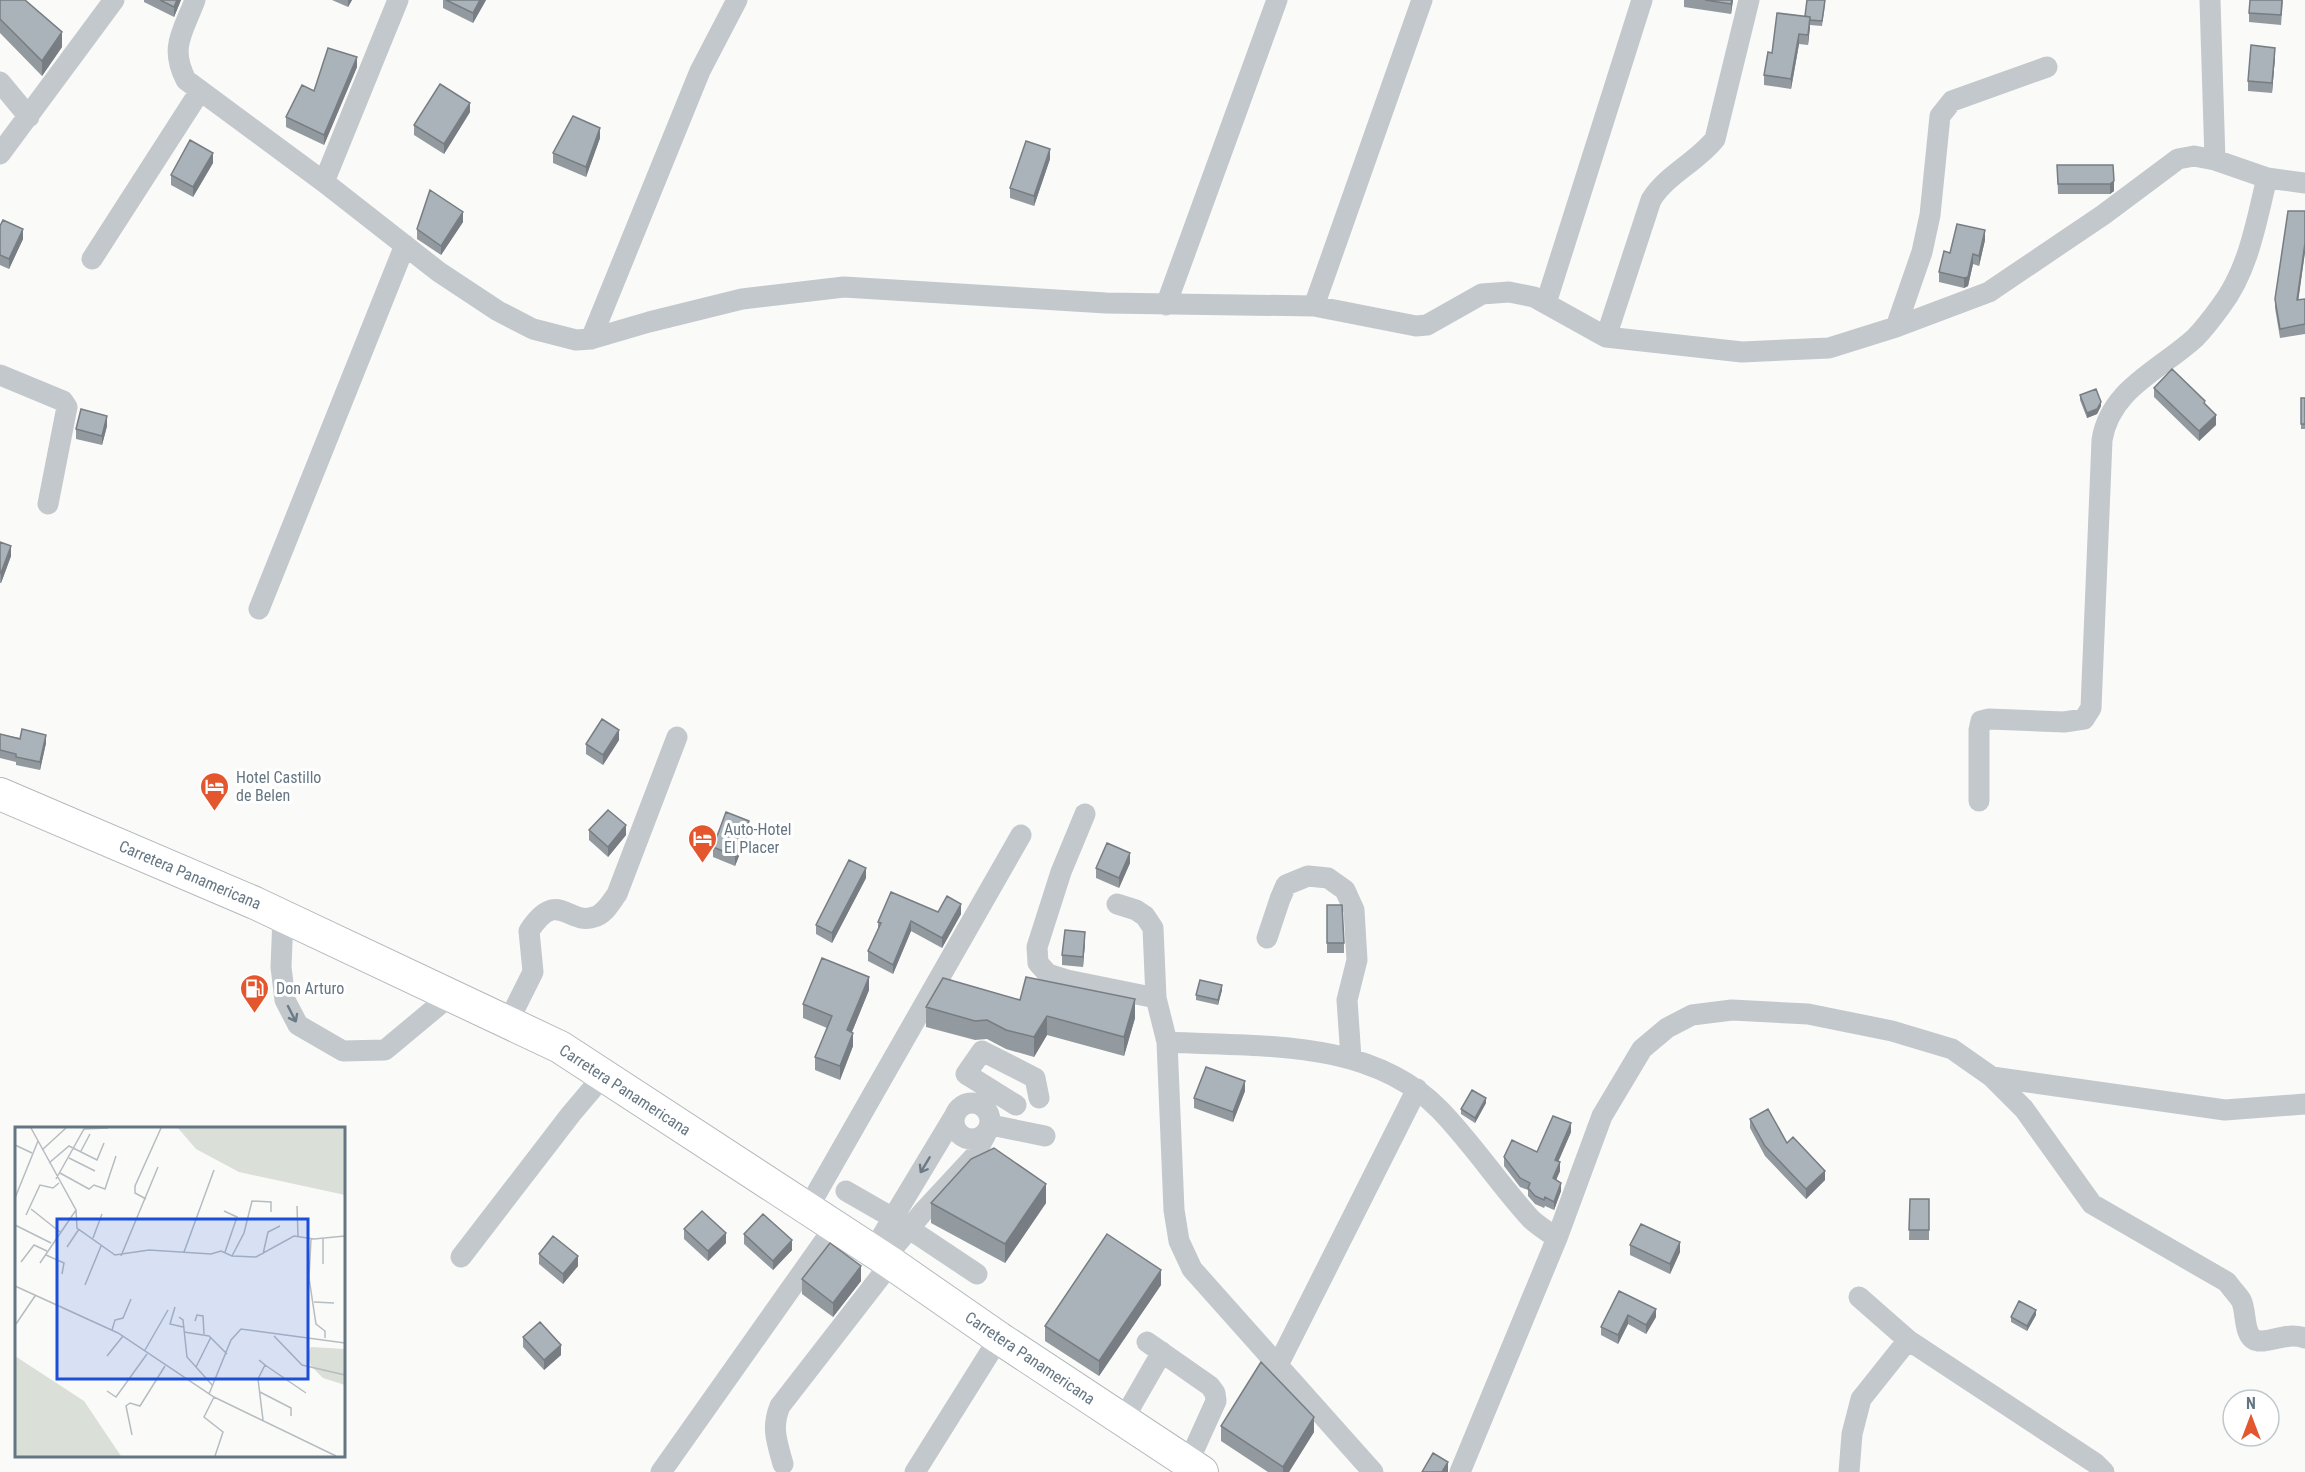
<svg xmlns="http://www.w3.org/2000/svg" width="2305" height="1472" font-family="'Roboto Condensed',sans-serif">
  <style>
    .lines { fill: none; stroke-linecap: round; stroke-linejoin: round }
    .highway-casing { stroke: #b4b9bd; stroke-width: 34 }
    .minor { stroke: #c3c8cc; stroke-width: 21 }
    .highway { stroke: #fff; stroke-width: 32 }
    .wall { fill: #929a9f }
    .shaded-wall { fill: #777d82 }
    .building { fill: #aab3b9; stroke: #777d82; stroke-width: 1.5 }
    .oneway { stroke: #6a7a87 }
    .labels { text-anchor: middle; dominant-baseline: central; stroke-width: 6; stroke-linejoin: round; paint-order: stroke }
    .poi-label { font-size: 16px; fill: #657683; stroke: #fff; text-anchor: start }
    .street-label { font-size: 16px; fill: #657683; stroke: #fff }
    .inset-road { fill: none; stroke: #b5bdc2; stroke-width: 1.5 }
    .view { fill: #1d4ed8; fill-opacity: 0.15; stroke: #1d4ed8; stroke-width: 3 }
    .inset-edge { fill: none; stroke: #657683; stroke-width: 3 }
  </style>
  <rect width="100%" height="100%" fill="#fafaf8"/>
  <g class="lines">
    <defs>
      <path id="highway" d="M0,794l255,109 305,144 331,216 108,75 203,134"/>
    </defs>
    <use href="#highway" class="highway-casing"/>
    <path class="minor" d="M195,0c-12,32 -26,47 -9,80l138,102 115,90 59,39 35,18 43,11 15,-1 58,-17 93,-23 102,-12 262,16 208,3 102,20 11,-1 55,-31 27,-2 25,5 72,40 136,15 87,-4 67,-21 93,-35 114,-77 75,-56 16,-3 21,4 52,18 38,5
      M2210,0l5,160
      M0,82l29,35
      M0,154l114,-154
      M324,182l74,-182
      M92,259l108,-168
      M1546,303l96,-303
      M1166,305l111,-305
      M1314,306l108,-306
      M1896,327l26,-75 8,-37 10,-99 12,-15 95,-34
      M1606,337l45,-137c15,-25 46,-38 64,-61l34,-139
      M591,339l109,-268 37,-71
      M0,375l63,26 4,6 -19,97
      M259,609l146,-364
      M1979,801v-71l2,-9 8,-2 75,3 20,-3 7,-11 11,-268c8,-51 58,-70 93,-102 9,-9 18,-21 26,-32 28,-37 35,-84 46,-128
      M1085,814l-24,58 -24,75 1,16 10,11 19,6 89,18
      M1117,904l19,6 9,6 8,12 3,70 11,44 7,168 5,31 13,28 181,203
      M283,916l-2,51 4,33 13,25 45,26 42,-1 66,-55
      M1267,938l13,-39 6,-14 22,-9 20,2 17,12 9,20 3,50 -10,40 4,58
      M508,1022l25,-50 -4,-41c29,-44 39,-5 65,-14 11,-3 17,-15 23,-23l60,-157
      M1167,1042c92,5 203,-4 273,68 33,34 59,74 91,109 7,7 17,13 26,19
      M1992,1077l32,32 68,95 135,78c4,6 10,12 14,18 7,13 0,43 22,41 15,-2 27,-8 42,-3
      M954 1121a18 18 0 1 1 36 0a18 18 0 1 1-36 0Z
      M1016,1105l-50,-31 16,-23 53,27 4,20
      M991,1125l54,11
      M846,1191l47,27 84,56
      M808,1208l213,-373
      M873,1251l82,-136
      M461,1257l110,-143 33,-39
      M884,1259l39,-47 51,-55 14,-27
      M1908,1340l187,123 9,9
      M1147,1342l63,44 5,7 1,8 -28,62
      M1278,1365l139,-276
      M1123,1420l39,-68
      M783,1464c-6,-22 -12,-36 -3,-58l111,-143
      M661,1472l174,-246
      M915,1472l84,-134
      M1460,1472l97,-234 45,-122 40,-67 25,-21 25,-13 40,-5 76,4 84,17 60,18 40,28 233,33 80,-6
      M1849,1472l3,-38 9,-35 47,-59 -49,-43"/>
    <use href="#highway" class="highway"/>
  </g>
  <path class="wall" d="M0,0l62,47 -20,29 -42,-43z
    M144,0h37l-7,17 -30,-15z
    M332,0h20l-4,7z
    M443,0h43l-13,23 -30,-15z
    M1684,0h49l-2,14 -47,-7z
    M2283,0l-2,25 -32,-3v-9z
    M1825,5l-3,21 -12,-1 -2,20 -9,-1 -8,45 -27,-4v-10l8,-22 33,-37z
    M2275,57l-3,36 -24,-2v-10z
    M357,67l-33,78 -38,-18v-10l28,-26z
    M470,112l-26,42 -30,-19v-10z
    M600,138l-14,39 -33,-14v-10z
    M1050,159l-16,47 -24,-8v-10z
    M213,163l-20,34 -22,-12v-10z
    M2057,165l57,16v10l-4,3h-52z
    M2305,211v41l-7,48 7,-1v35l-25,4 -5,-30v-9z
    M463,222l-22,33 -24,-16v-10z
    M0,226l23,13 -14,30 -9,-4z
    M1985,240l-6,26 -6,-2 -5,22 -4,2 -25,-6v-10l11,-19z
    M2154,388l62,37 -17,16 -45,-44z
    M2080,395l21,11 -4,8 -10,4 -7,-18z
    M2301,398h4v31h-4z
    M107,426l-5,19 -26,-6v-10z
    M0,542l11,14 -10,27h-1z
    M0,734l46,9 -6,27 -24,-5v-3l-16,-4z
    M619,740l-16,25 -17,-11v-10z
    M589,830l37,5 -18,22 -19,-17z
    M749,831l-14,35 -22,-9v-10z
    M1130,863l-11,25 -23,-10v-10z
    M866,878l-34,65 -16,-9v-9z
    M1327,905l17,38v10h-17z
    M938,912l23,2 -19,34 -31,-17 -18,43 -25,-13v-10l10,-22v-7z
    M1085,942l-2,25 -21,-2v-10z
    M869,990l-17,42 1,14 -13,34 -25,-10v-13l12,-29 -24,-10v-14z
    M1222,990l-4,15 -22,-5v-5z
    M1020,1000l115,18 -11,38 -77,-21 -13,22 -28,-8 -19,-10 -12,1 -49,-13v-20z
    M1245,1091l-12,31 -39,-14v-10z
    M1486,1103l-11,20 -14,-9v-5z
    M1750,1119l75,61 -19,19 -41,-43 -15,-28z
    M1571,1132l-13,30 2,9 -4,9 5,11 -7,19 -9,-4 -1,2 -9,-4 -7,-8v-6l-8,-3 -16,-21v-9l33,-5z
    M1910,1199h19v41h-20z
    M931,1203h115l-41,60 -74,-40z
    M684,1229l42,14 -18,18 -24,-22z
    M744,1234l48,16 -19,20 -29,-26z
    M1630,1245l50,7 -10,22 -40,-19z
    M539,1254l39,12 -15,18 -24,-20z
    M802,1279l59,2 -28,36 -31,-23z
    M1161,1285l-62,91 -54,-35v-15z
    M1619,1291l37,26 -10,17 -18,-10 -10,20 -17,-9v-8z
    M2036,1315l-9,16 -16,-9v-5z
    M523,1337l38,18 -17,15 -21,-23z
    M1221,1426l93,6 -25,40h-21l-47,-31z"/>
  <path class="shaded-wall" d="M177,0h4l-7,17v-10z
    M348,0h4l-4,7z
    M480,0h6l-13,23v-10z
    M1732,0h1l-2,14v-10z
    M1810,17v10l-2,18v-10z
    M62,32v15l-20,29v-15z
    M1799,34v10l-8,45v-10z
    M2275,48v9l-3,36v-10z
    M357,57v10l-33,78v-10z
    M470,103v9l-26,42v-10z
    M600,128v10l-14,39v-10z
    M1050,149v10l-16,47v-10z
    M213,153v10l-20,34v-10z
    M2114,181v10l-4,3v-10z
    M463,212v10l-22,33v-9z
    M23,229v10l-14,30v-10z
    M1985,230v10l-6,26v-10z
    M2305,243v9l-8,58v-10z
    M1973,254v10l-5,22 -4,2v-10z
    M2101,402v4l-4,8 -10,4v-5z
    M2216,415v10l-17,16v-10z
    M107,416v10l-5,19v-9z
    M11,546v10l-10,27v-10z
    M619,730v10l-16,25v-10z
    M46,735v8l-6,27v-8z
    M749,821v10l-14,35v-10z
    M626,825v10l-18,22v-10z
    M1130,853v10l-11,25v-10z
    M866,868v10l-34,65v-10z
    M961,904v10l-19,34v-10z
    M911,921v10l-18,43v-9z
    M1085,932v10l-2,25v-10z
    M869,977v13l-22,54v-14z
    M1222,985v5l-4,15v-5z
    M1135,999v19l-11,38v-19z
    M1047,1016v19l-13,22v-20z
    M853,1033v13l-13,34v-14z
    M1245,1081v10l-12,31v-10z
    M1486,1098v5l-11,20v-5z
    M1571,1123v9l-16,37v-9z
    M1560,1162v9l-7,16v-9z
    M1825,1171v9l-19,19v-10z
    M1561,1183v8l-7,19v-8z
    M1046,1184v19l-41,60v-19z
    M726,1233v10l-18,18v-10z
    M792,1240v10l-19,20v-9z
    M1680,1242v10l-10,22v-10z
    M578,1256v10l-15,18v-10z
    M861,1266v15l-28,36v-14z
    M1161,1270v15l-62,91v-15z
    M1656,1309v8l-10,17v-9z
    M2036,1310v5l-9,16v-5z
    M1628,1315v9l-10,20v-9z
    M561,1345v10l-17,15v-10z
    M1314,1417v15l-25,40h-6v-5z
    M1448,1462v10h-6z"/>
  <path class="building" d="M0,0h25l37,32 -20,29 -42,-42z
    M160,0h17l-3,7z
    M446,0h34l-7,13z
    M1705,0h27l-1,4z
    M1807,0h18l-3,21 -12,-1v-3l-5,-1z
    M2250,0h32l-1,15 -32,-2z
    M1777,13l33,4 -2,18 -9,-1 -8,45 -27,-4 4,-23 4,1z
    M2251,45l24,3 -3,35 -24,-2z
    M328,48l29,9 -33,78 -38,-18 16,-32 12,6z
    M440,84l30,19 -26,41 -30,-19z
    M573,116l27,12 -14,39 -33,-14z
    M190,140l23,13 -20,34 -22,-12z
    M1026,141l24,8 -16,47 -24,-8z
    M2057,165h56l1,16 -4,3h-52z
    M430,190l33,22 -22,34 -24,-17z
    M2288,211h17v32l-8,57 8,-1v25l-25,5 -5,-30z
    M3,220l20,9 -14,30 -9,-4v-29z
    M1957,224l28,6 -6,26 -6,-2 -5,23 -4,1 -25,-6 5,-21 6,2z
    M2172,369l33,32 -1,2 12,12 -17,16 -45,-43z
    M2096,389l5,13 -4,7 -10,4 -7,-18z
    M2301,398h4v26h-4z
    M81,409l26,7 -5,20 -26,-7z
    M0,542l11,4 -10,27h-1z
    M602,719l17,11 -16,25 -17,-11z
    M22,729l24,6 -6,27 -24,-5v-3l-16,-4v-16l20,5z
    M608,810l18,15 -18,22 -19,-17z
    M726,812l23,9 -14,35 -22,-9z
    M1107,843l23,10 -11,25 -23,-10z
    M849,860l17,8 -34,65 -16,-8z
    M891,892l47,20 9,-16 14,8 -19,34 -31,-17 -18,44 -25,-14 13,-28 -3,-1z
    M1327,905h15l2,38h-17z
    M1065,930l20,2 -2,25 -21,-2z
    M822,958l47,19 -22,53 6,3 -13,33 -25,-9 17,-41 -29,-12z
    M1026,977l109,22 -11,38 -77,-21 -13,21 -28,-7 -19,-10 -12,1 -49,-14 17,-29 77,22z
    M1200,980l22,5 -4,15 -22,-5z
    M1206,1067l39,14 -12,31 -39,-14z
    M1472,1090l14,8 -11,20 -14,-9z
    M1768,1109l19,34 6,-6 32,34 -19,18 -41,-43 -15,-27z
    M1553,1116l18,7 -16,37 5,2 -7,16 8,5 -7,19 -9,-5 -1,3 -9,-4 -7,-8 2,-5 -10,-5 -16,-21 8,-17 25,12z
    M994,1148l52,36 -41,60 -74,-41 40,-44z
    M1910,1199h19v31h-20z
    M702,1211l24,22 -18,18 -24,-22z
    M763,1214l29,26 -19,21 -29,-27z
    M1641,1224l39,18 -10,22 -40,-19z
    M1107,1234l54,36 -62,91 -54,-35z
    M553,1236l25,20 -15,18 -24,-20z
    M830,1243l31,23 -28,37 -31,-24z
    M1619,1291l37,18 -10,16 -18,-10 -10,20 -17,-8z
    M2019,1301l17,9 -9,16 -16,-9z
    M540,1322l21,23 -17,15 -21,-23z
    M1261,1362l53,55 -31,50 -62,-41z
    M1433,1453l15,9 -6,10h-20z"/>
  <defs><path id="oneway-shaft" d="M-6 0H5M1.5-3L5.5 0L1.5 3" fill="none" stroke-width="1.6" stroke-linecap="round" stroke-linejoin="round" transform="scale(1.5)"/></defs>
  <g class="oneway">
    <use href="#oneway-shaft" transform="translate(292 1014) rotate(63)"/>
    <use href="#oneway-shaft" transform="translate(925 1165) rotate(121)"/>
  </g>
  <defs>
    <symbol id="hotel-pin" viewBox="-11 -11 22 30"><path d="M0 17L-7.5 6A9.5 9.5 0 1 1 7.5 6Z" fill="#e4572e" stroke="#fff"/><path d="M-6-4.5h1.5V1H6V5H4.5V3h-9V5H-6ZM-4 0a1.8 1.8 0 1 1 3.6 0ZM.5 0V-2.5h3Q6-2.5 6 0Z" fill="#fff"/></symbol>
    <symbol id="fuel-pin" viewBox="-11 -11 22 30"><path d="M0 17L-7.5 6A9.5 9.5 0 1 1 7.5 6Z" fill="#e4572e" stroke="#fff"/><path d="M-5.5-6h7V0h2V4h1.3V-2.5L3-4.5l.8-.8L6-3V5H2.5V1h-1V6h-7ZM-4.2-4.7v3.2H.2V-4.7Z" fill="#fff"/></symbol>
  </defs>
  <g fill-rule="evenodd">
    <use href="#hotel-pin" x="198" y="770" width="33" height="45"/>
    <use href="#hotel-pin" x="686" y="822" width="33" height="45"/>
    <use href="#fuel-pin" x="238" y="972" width="33" height="45"/>
  </g>
  <g class="labels">
    <g class="poi-label">
      <text x="236" y="777">Hotel Castillo<tspan x="236" dy="18">de Belen</tspan></text>
      <text x="724" y="829">Auto-Hotel<tspan x="724" dy="18">El Placer</tspan></text>
      <text x="276" y="988">Don Arturo</text>
    </g>
    <g class="street-label">
      <text transform="translate(190 875) rotate(23)">Carretera Panamericana</text>
      <text transform="translate(625 1090) rotate(33)">Carretera Panamericana</text>
      <text transform="translate(1030 1358) rotate(34)">Carretera Panamericana</text>
    </g>
  </g>
  <g transform="translate(15 1127)">
    <rect width="330" height="330" fill="#fafaf8"/>
    <path d="M163,1h167v67l-106,-23 -43,-23zM296,220l34,2v36l-22,-7 -12,-12 -4,-11zM0,229l69,45 37,55h-106z" fill="#dadfd7"/>
    <path class="inset-road" d="M16,1l45,82 1,18 38,27 34,-5 62,4 10,-3 11,5 24,1 38,-21 20,3 31,-3M0,18l17,8M27,23l24,-22M66,24l9,-17M54,31l26,13M34,36l20,-17 28,14 7,-17M45,46l29,16 5,-4 11,4 11,-33M41,52l28,-50 24,-1M0,71l23,-57M131,72l-11,-6v-7l26,-58M282,79l1,30M16,82l29,23M209,84l13,6 -12,35M11,88l14,-30 13,3 6,-5M0,98l36,18M78,111l9,-24M296,112l-2,39 7,46 9,7v7M52,120l12,-18M169,125l30,-82M248,127l5,-22 12,-6M31,128l18,8 -2,11M106,129l37,-89M217,129l12,-23 8,-32 19,1v10M6,135l13,-17 13,6M25,136l36,-53M308,137v-26M70,158l16,-39M0,159l103,47 96,64 122,59M299,175l20,1M160,180l-5,17 13,3M164,190l4,3 4,37 26,29M180,194l2,-6 6,1 1,18M1,197l19,-28M97,203l3,-10 8,-2 8,-19M169,205l25,4 18,18M259,209l28,29 43,10M130,223l23,-40M92,229l16,-20M244,233l6,5 -7,14 5,41M250,238l41,28M181,240l15,-30M92,264l9,6 31,-43M245,265l31,16v8M194,267l22,-54 10,-11 104,14M199,270l-10,20 19,15 -8,24M117,308l-6,-29 4,-3 10,3 25,-40"/>
    <path class="view" d="M42,92h251v160h-251z"/>
    <rect width="330" height="330" class="inset-edge"/>
  </g>
  <g transform="translate(2251 1418)"><circle r="28" fill="#ffffff" stroke="#c1c8cd" stroke-width="1.5"/>
  <path d="M0-4.5L10 22L0 15L-10 22Z" fill="#e4572e"/>
  <text y="-9" font-size="16" font-weight="bold" text-anchor="middle" fill="#657683">N</text>
  </g>
</svg>
